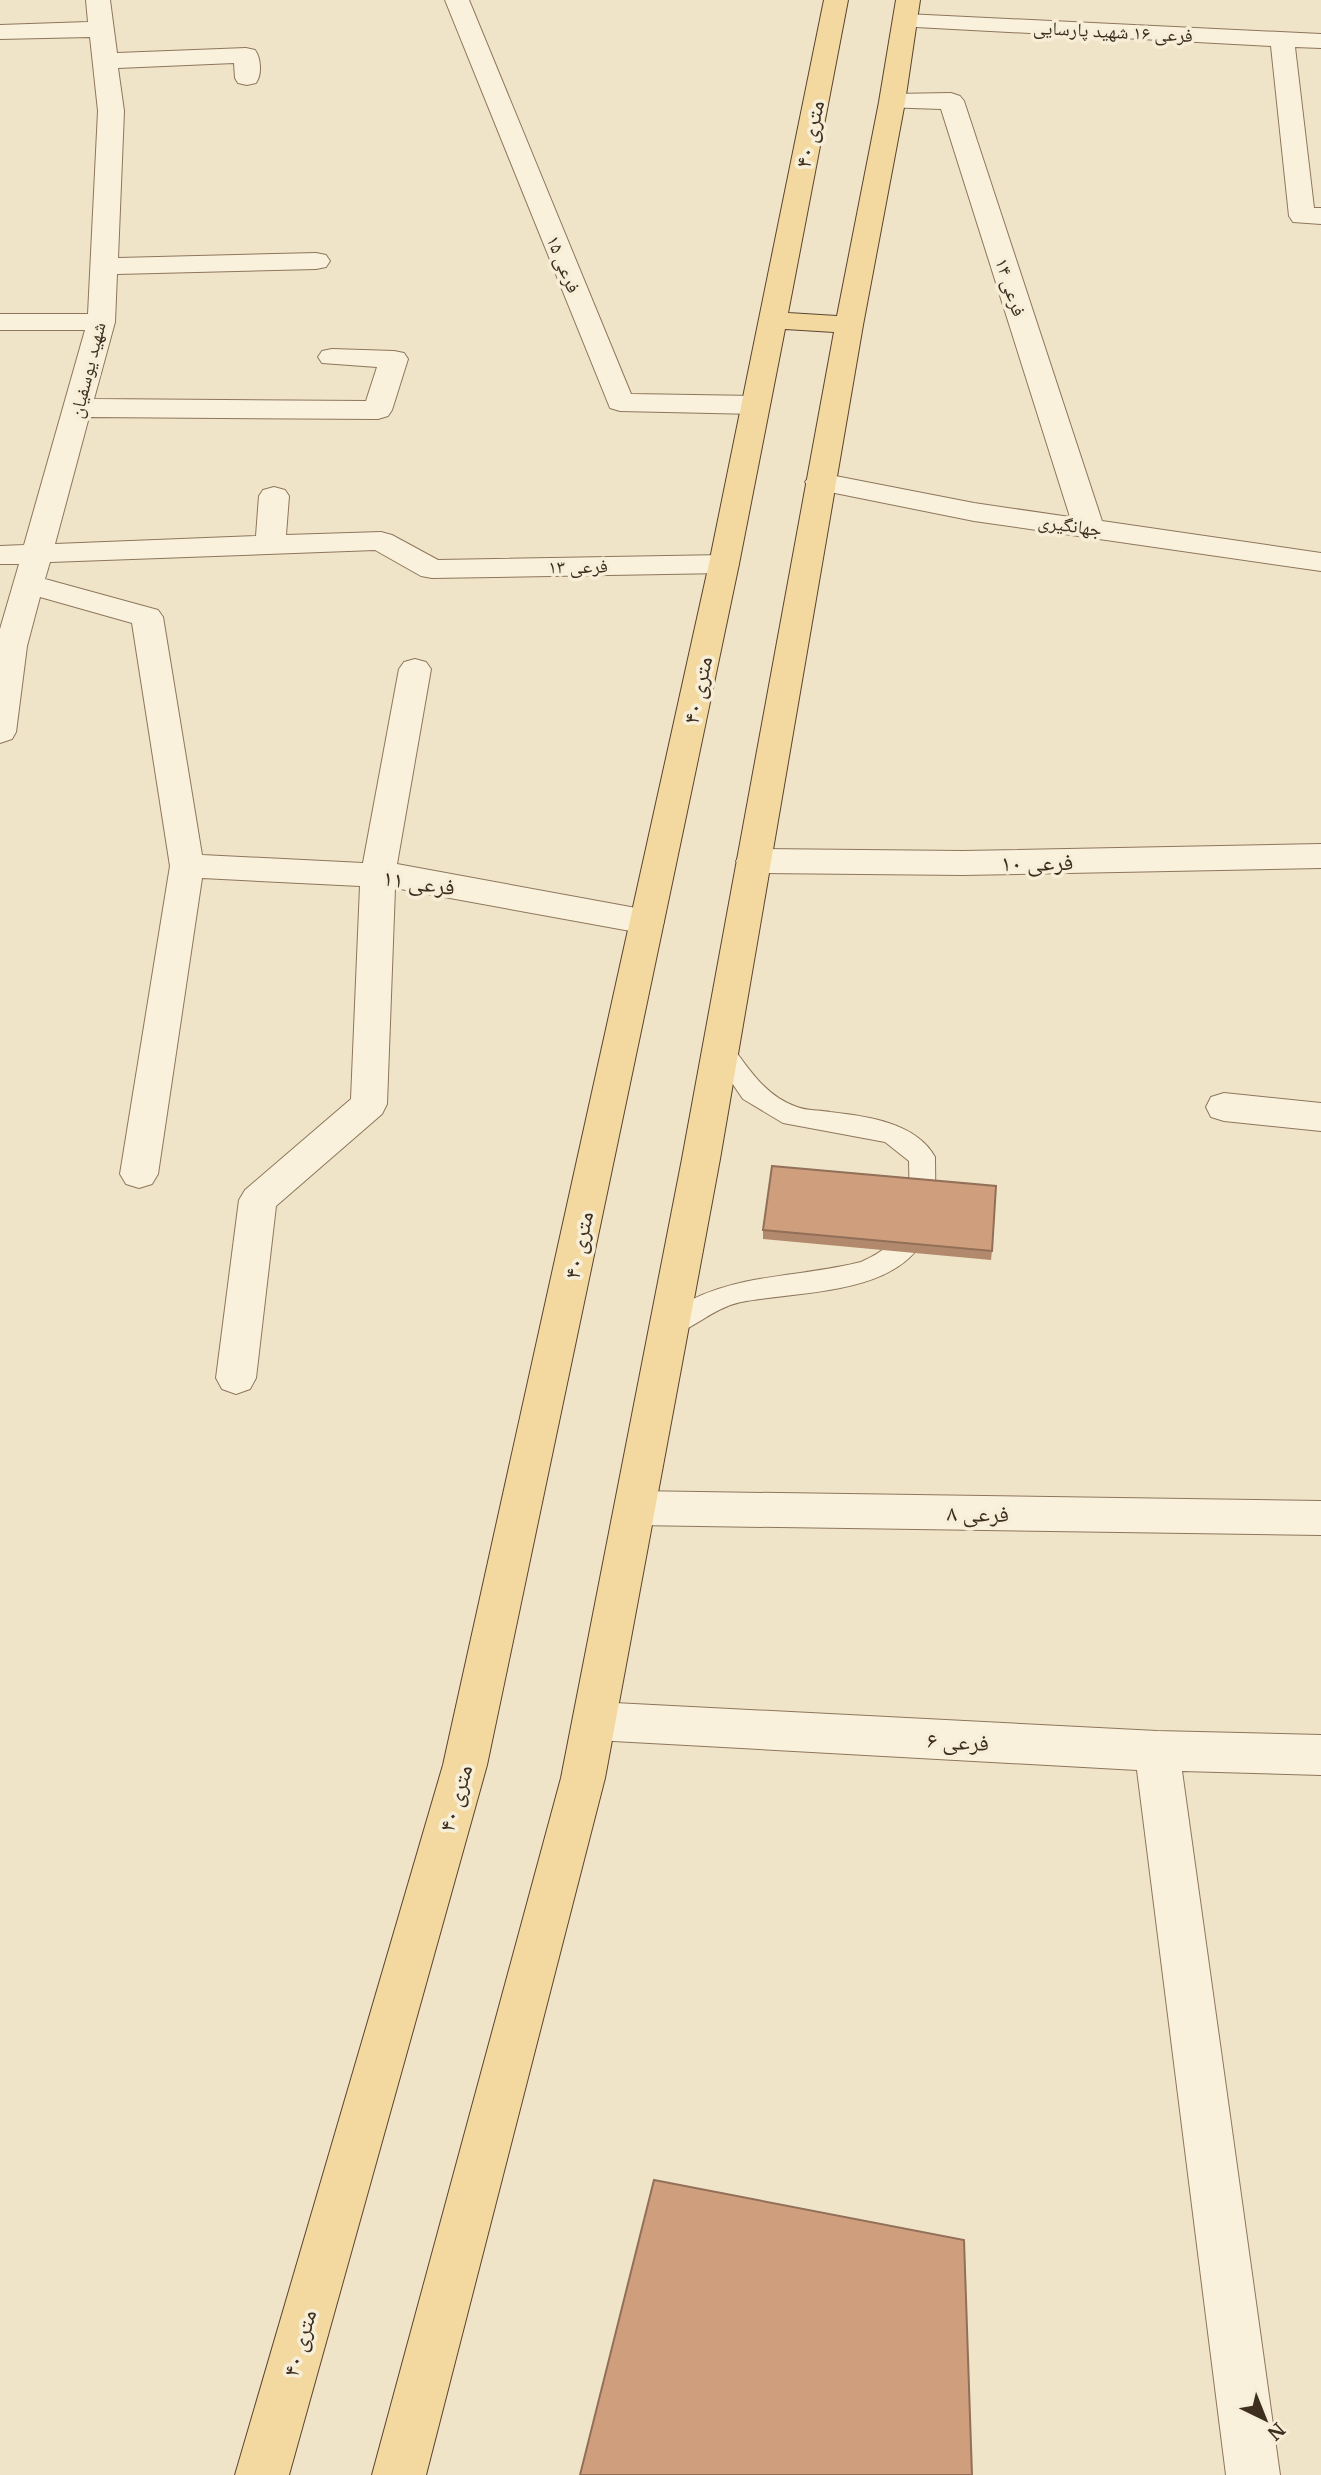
<svg xmlns="http://www.w3.org/2000/svg" width="1321" height="2475" font-family="Merriweather,'Noto Naskh Arabic',serif">
  <style>
    .lines { fill: none; stroke-linecap: round; stroke-linejoin: round }
    .service-casing { stroke: #8d765c; stroke-width: 2 }
    .minor-casing { stroke: #8d765c; stroke-width: 2 }
    .primary-casing { stroke: #5b4430; stroke-width: 2 }
    .service { fill: #faf1dc; fill-rule: evenodd }
    .minor { fill: #faf1dc; fill-rule: evenodd }
    .primary { fill: #f3d9a0; fill-rule: evenodd }
    .wall { fill: #b2896c }
    .building { fill: #cf9f7d; stroke: #916f58; stroke-width: 2 }
    .labels { text-anchor: middle; dominant-baseline: central; stroke-width: 7; stroke-linejoin: round; paint-order: stroke }
    .far-street-label { font-size: 19px; fill: #3d2e20; stroke: #f7eed8 }
    .street-label { font-size: 23px; fill: #3d2e20; stroke: #f7eed8 }
  </style>
  <rect width="100%" height="100%" fill="#f0e4c8"/>
  <g class="lines">
    <defs>
      <path id="service" d="M720,1039l9,3c19,26 36,54 68,65 10,4 23,3 33,5 35,4 86,10 105,45 0,23 2,47 -5,69 -24,71 -129,64 -189,76 -28,6 -46,26 -72,35l-10,-4 -3,-7c4,-9 11,-12 19,-17 56,-36 123,-31 186,-47 52,-23 49,-50 48,-101l-24,-19 -102,-19 -40,-24 -35,-51 3,-6z"/>
      <path id="minor" d="M86,0h24l7,53 129,-5 9,2c6,8 7,25 1,33l-9,2 -9,-2 -3,-5 -1,-15 -116,5 6,43 -6,147 198,-5 10,2 4,6 -4,6 -10,2 -199,5 -2,48 -21,77 272,2 11,-34 -55,-4 -4,-6 4,-6 10,-2 62,2 10,2 4,6 -16,51 -4,6 -10,3 -289,-2 -34,127 201,-8 3,-40 4,-6 11,-3 11,3 4,6 -3,39 95,-3 11,3 46,25 286,-5 11,2 4,7 -4,7 -11,2 -292,5 -11,-2 -46,-26 -325,12 -5,17 113,31 5,7 39,238 161,8 36,-194 5,-7 11,-3 11,3 5,7 -34,195 250,46 12,3 5,9 -5,9 -12,3 -252,-46 -8,216 -5,10 -106,92 -20,172 -6,11 -14,5 -14,-5 -6,-11 23,-178 6,-10 106,-91 9,-213 -158,-8 -44,296 -6,10 -13,4 -13,-4 -6,-10 50,-308 -38,-243 -92,-26 -13,49 -11,86 -4,7 -12,4v-114l19,-65h-19v-18l24,-1 61,-215h-85v-16h88l10,-203 -8,-74 -90,2v-14l88,-3z
        M445,0h24l162,394 125,2 10,3 4,6 -4,6 -10,3 -136,-3 -10,-3z
        M906,14l415,20v14l-26,-1 19,161h7v16l-28,-2 -4,-6 -18,-170 -374,-20 -3,-5 3,-5z
        M951,93l9,3 4,5 138,420 219,32v18l-347,-50 -164,-33 -5,-6 5,-6 10,-3 154,30 96,14 -129,-408 -58,-2 -4,-5 4,-5 9,-3z
        M1321,844v24l-358,7 -210,-2 -12,-4 -5,-8 5,-8 12,-4 210,2z
        M1224,1093l97,10v28l-97,-10 -13,-4 -5,-10 5,-10z
        M635,1491l686,10v34l-686,-10 -15,-5 -6,-12 6,-12z
        M595,1702l562,29 164,4v40l-139,-4 98,704h-54l-89,-705 -542,-30 -16,-5 -6,-14 6,-14z"/>
      <path id="primary" d="M824,0h24l-60,313 49,3 42,-214 17,-102h24l-15,102 -42,223 -143,834 -115,619 -179,697h-54l189,-697 121,-619 152,-827 -49,-3 -46,235 -252,1201 -198,710h-54l208,-710 266,-1201z"/>
    </defs>
    <use href="#service" class="service-casing"/>
    <use href="#minor" class="minor-casing"/>
    <use href="#primary" class="primary-casing"/>
    <use href="#service" class="service"/>
    <use href="#minor" class="minor"/>
    <use href="#primary" class="primary"/>
  </g>
  <path class="wall" d="M763,1230l229,21 -1,9 -228,-21z"/>
  <path class="building" d="M772,1166l224,20 -4,65 -229,-21z
    M654,2180l310,60 8,235h-392z"/>
  <g class="labels">
    <g class="far-street-label">
      <text transform="translate(1113 31) rotate(3)">فرعی ۱۶ شهید پارسایی</text>
      <text transform="translate(564 264) rotate(68)">فرعی ۱۵</text>
      <text transform="translate(1011 287) rotate(72)">فرعی ۱۴</text>
      <text transform="translate(87 370) rotate(-76)">شهید یوسفیان</text>
      <text transform="translate(1070 525) rotate(8)">جهانگیری</text>
      <text transform="translate(578 566) rotate(-1)">فرعی ۱۳</text>
    </g>
    <g class="street-label">
      <text transform="translate(809 134) rotate(-78)">۴۰ متری</text>
      <text transform="translate(697 690) rotate(-78)">۴۰ متری</text>
      <text transform="translate(1037 862) rotate(-1)">فرعی ۱۰</text>
      <text transform="translate(419 882) rotate(8)">فرعی ۱۱</text>
      <text transform="translate(578 1245) rotate(-78)">۴۰ متری</text>
      <text transform="translate(978 1513) rotate(1)">فرعی ۸</text>
      <text transform="translate(958 1741) rotate(3)">فرعی ۶</text>
      <text transform="translate(455 1798) rotate(-74)">۴۰ متری</text>
      <text transform="translate(299 2343) rotate(-74)">۴۰ متری</text>
    </g>
  </g>
  <g transform="translate(1265 2419) rotate(137)" stroke="#f7eed8" stroke-width="5" paint-order="stroke">
  <path d="M0-5L12 26L0 18L-12 26Z" fill="#3d2e20"/>
  <text y="-10" font-size="19" font-weight="bold" text-anchor="middle" fill="#3d2e20">N</text>
  </g>
</svg>
